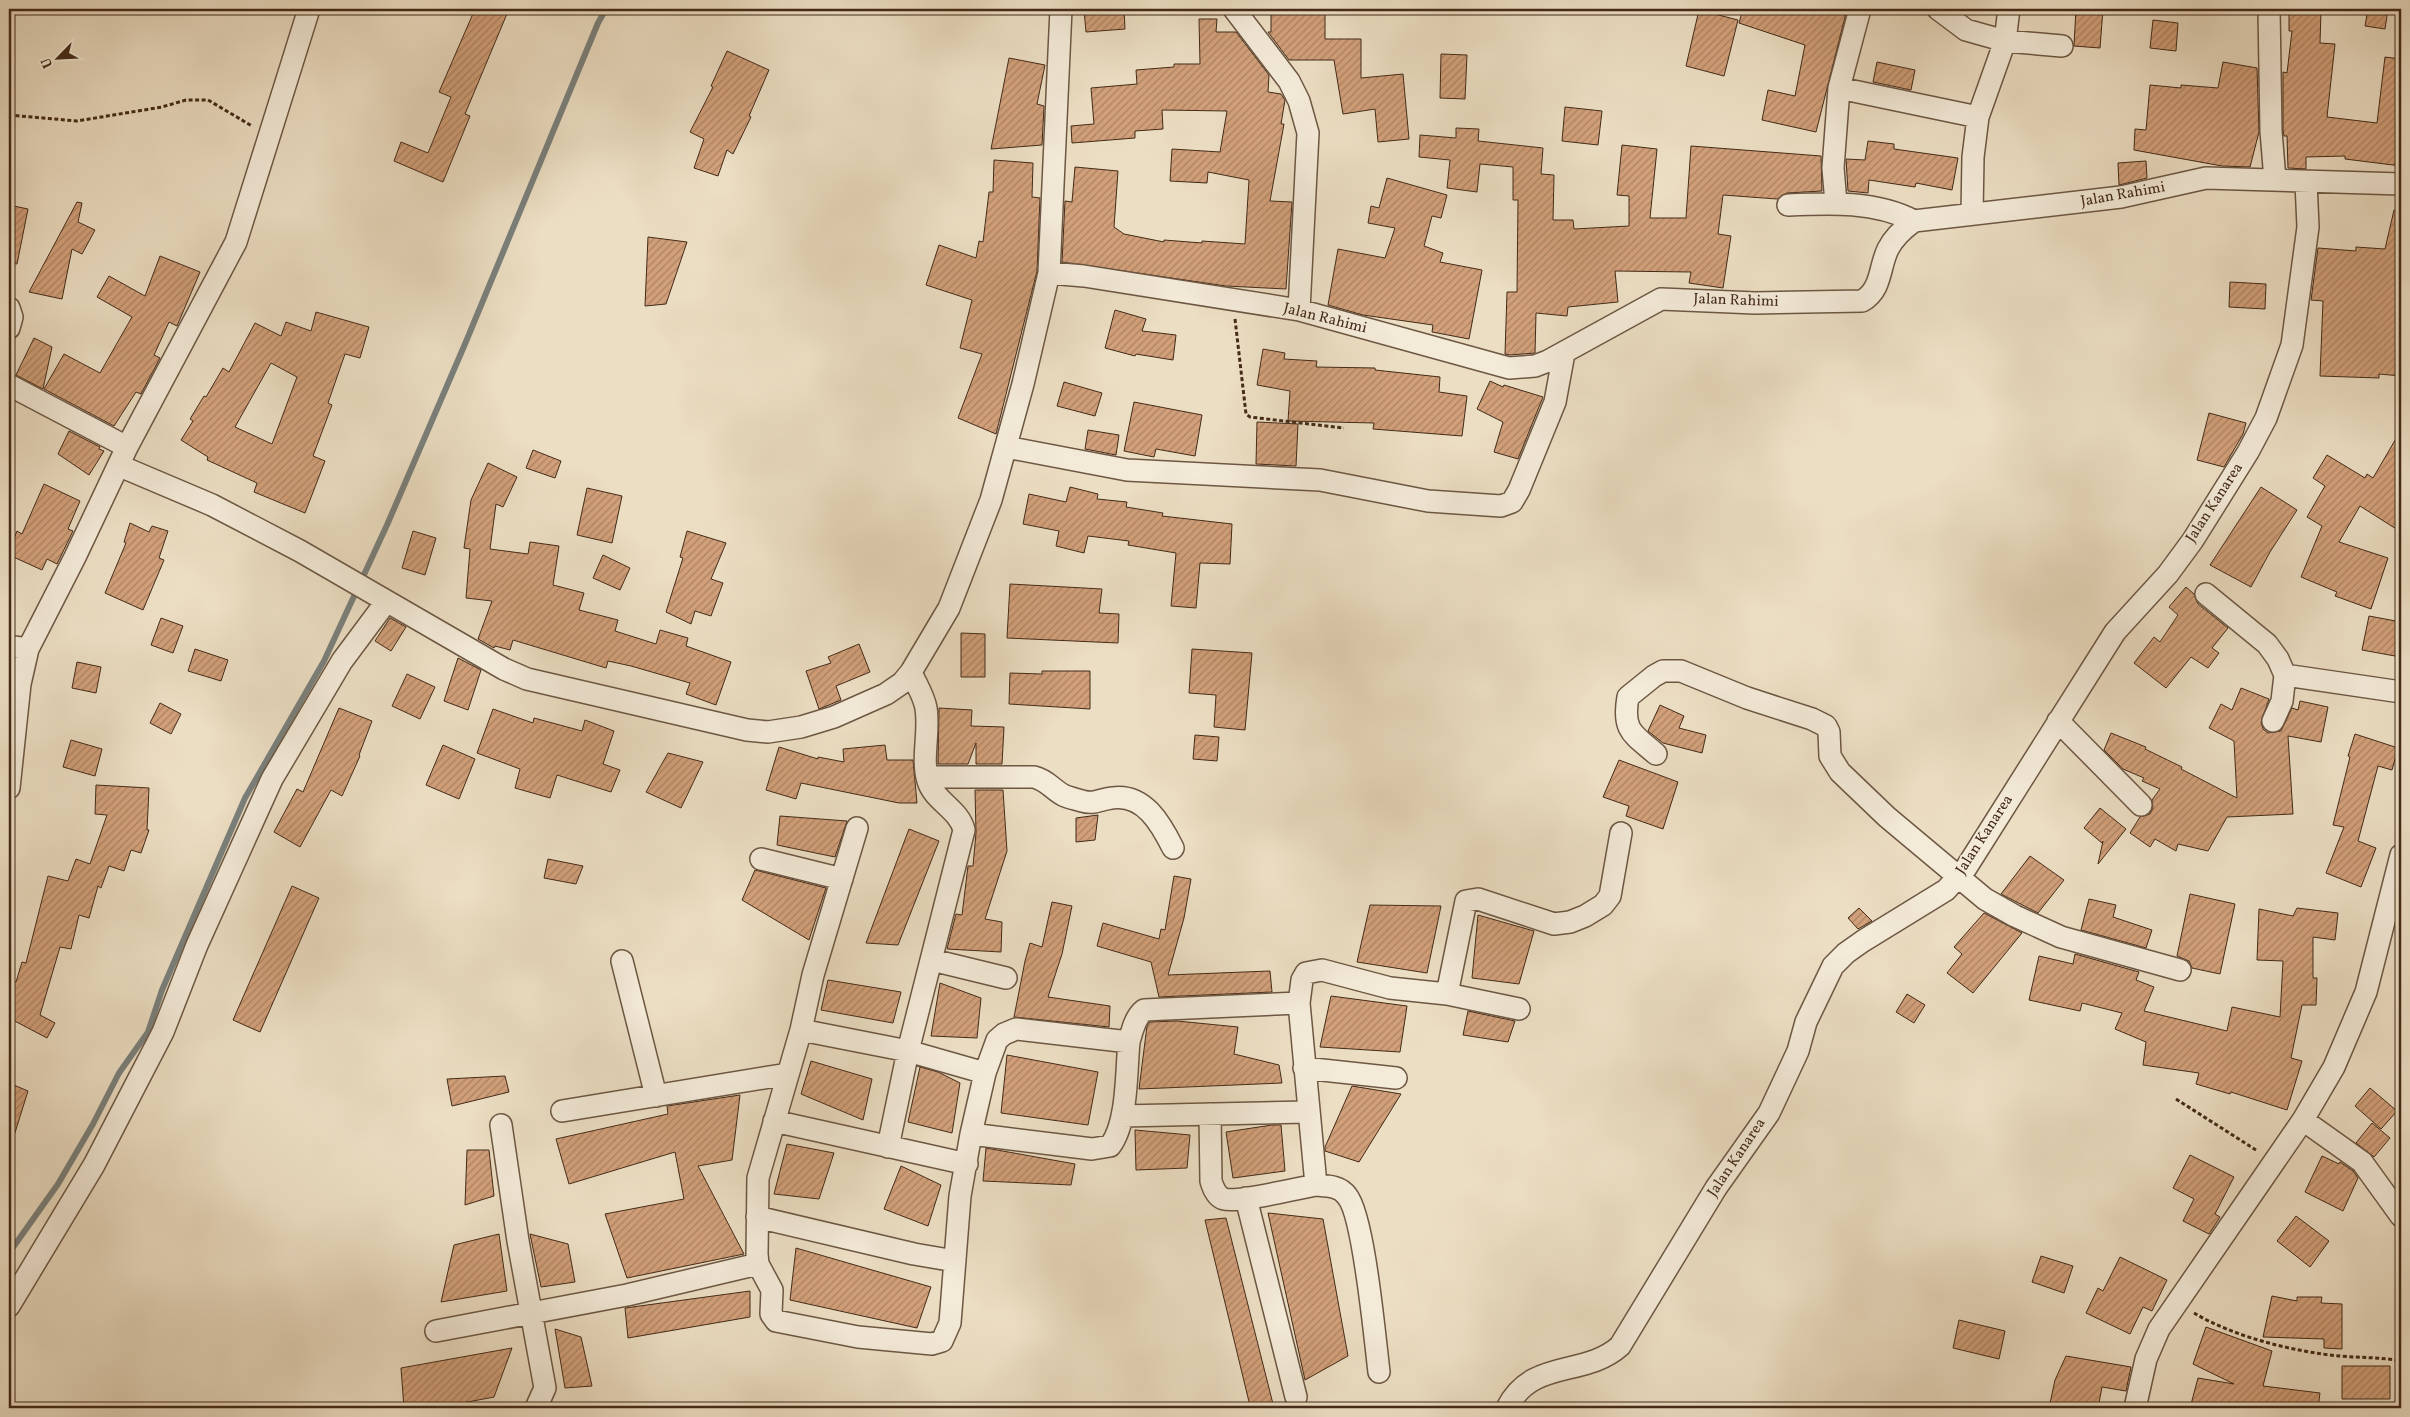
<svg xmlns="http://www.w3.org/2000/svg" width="2410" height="1417" font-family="Vollkorn,serif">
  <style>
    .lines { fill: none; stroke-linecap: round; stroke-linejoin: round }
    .stream { stroke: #7a807c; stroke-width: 6 }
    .building { fill: url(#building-hatch); stroke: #432a18; fill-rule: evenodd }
    .minor-casing { stroke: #6d5743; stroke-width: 24 }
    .path { stroke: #432a18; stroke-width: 3; stroke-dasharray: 4 2.5; stroke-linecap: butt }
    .minor { stroke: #f3ead8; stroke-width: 21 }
    .labels { text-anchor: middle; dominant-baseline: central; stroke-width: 4; stroke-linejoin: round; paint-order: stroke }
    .street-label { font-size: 15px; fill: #432a18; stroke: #f3ead8 }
  </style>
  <defs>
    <pattern id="building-hatch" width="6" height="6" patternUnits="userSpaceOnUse" patternTransform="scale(1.25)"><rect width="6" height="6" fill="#d2a07a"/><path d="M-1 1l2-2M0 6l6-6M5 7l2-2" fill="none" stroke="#ac8363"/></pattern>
  </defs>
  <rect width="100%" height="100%" fill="#ecdec3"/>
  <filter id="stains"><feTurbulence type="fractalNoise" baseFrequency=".004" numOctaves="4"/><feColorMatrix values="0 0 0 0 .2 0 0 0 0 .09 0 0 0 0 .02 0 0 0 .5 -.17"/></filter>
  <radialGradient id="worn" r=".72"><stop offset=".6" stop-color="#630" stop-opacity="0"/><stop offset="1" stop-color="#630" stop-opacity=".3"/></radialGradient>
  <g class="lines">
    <path class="stream" d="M9,1253l49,-69 35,-60 26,-51 29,-41 14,-42 83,-192 79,-137 63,-136 78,-181 133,-321 8,-14"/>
  </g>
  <path class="building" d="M475,9h34l-44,105 5,2 -27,66 -49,-21 7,-19 27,11 23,-56 -12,-5z
    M1124,9l1,20 -39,3 -2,-22z
    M1271,9h54v30h36v39l42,-4 6,65 -31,3 -3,-33 -32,5 -9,-54h-45l-21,-28h3z
    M1743,9h104l-31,123 -54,-12 6,-30 27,6 10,-51 -66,-22z
    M2076,9h27l-3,39 -26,-2z
    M2368,9h20l-3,20 -20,-3z
    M1699,10l39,10 -14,56 -38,-10z
    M2289,10l32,1 -1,32 15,1 -8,73 50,6 8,-66 16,2v107l-56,-7v-3l-39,1v12l-18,-1 -1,-32h-3l-1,-6v-58l4,1 5,-42h-3z
    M1199,19h18l-1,13h20l33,43 -1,17 13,2 4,6 -4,24h3l-14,77 22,1 -6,87 -60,-3 -164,-24 3,-61 7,1 3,-35 43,4 -4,56 10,7 40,8v-2l38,3v-2l43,3 4,-64 -41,-8 -1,11 -37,-2 2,-32 48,3 7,-41 -65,-1 1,19 -28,2v7l-63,5 -1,-17 23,-2 -3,-36 46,-4 -1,-14 38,-3v-3h26z
    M2153,20l25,3 -2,28 -26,-3z
    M727,51l42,19 -20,46 2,1 -18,37 -6,-4 -9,26 -24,-8 10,-29 -14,-7 23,-45 -2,-1z
    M1441,54l26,1 -2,44 -25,-1z
    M1009,58l36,7 -8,39 7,2 -2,39 -51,4z
    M1877,62l38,8 -4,20 -38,-8z
    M2223,62l34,6 2,64 -9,35 -28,-1 -88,-16 1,-21 11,1 4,-45 31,3v-3l37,3z
    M1565,107l37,4 -4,34 -36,-4z
    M1456,128l23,1 -1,12 65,7 -2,26 13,1 -1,45h20l1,9 55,-3v-30l-12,-1 5,-50 35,4 -7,69h36l5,-72 130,10 1,35 -35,2 -10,6 -54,-4 -5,39 13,2 -8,52 -34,-5 2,-11 -76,-1 3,31 -50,5 -1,9 -31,-3 -1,40 -25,2 -5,-1 2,-62h10l1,-92h-5v-33l-33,-3 -3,28 -30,-4 3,-28 -31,-3 1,-22 36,3z
    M1868,141l26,3v5l64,9 -6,32 -36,-7 -1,4 -46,-7 -1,13 -20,-2 -2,-32 19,1z
    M994,160l39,3 -1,34 8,1 -3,73 -41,163 -38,-16 24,-64 -22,-6 12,-48 -46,-15 13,-40 37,13 3,-17 4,1 6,-50h4z
    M2146,161l1,17 -28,7 -1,-22z
    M1387,178l60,17 -6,23 -9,-2 -8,30 19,7 -3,9 42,8 -13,69 -37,-7 1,-7 -70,-10 -35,-10 10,-56 47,9 10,-30 -27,-5 3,-17 8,2z
    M77,202l5,1 -4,19 17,8 -13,24 -10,-5 -10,50 -33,-7z
    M9,205l19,4 -11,55 -8,-1z
    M2394,210l7,1v165l-22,-2v4l-59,-2 3,-75 -12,-1 7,-52 38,3v-4l29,2z
    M648,237l39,5 -21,62 -21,2z
    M160,256l40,16 -23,54 -8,-4 -15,33 6,3 -18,34 -1,2 -5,-2 -22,34 -70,-37 20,-35 36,19 32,-56 -35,-20 12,-21 36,20z
    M2230,282l36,2 -1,25 -36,-2z
    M1115,310l31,9 -4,12 34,4 -3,25 -37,-6 -1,2 -30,-8z
    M316,312l53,15 -9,31 -15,-4 -17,49 4,2 -19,51 12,5 -20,52 -51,-21 3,-9 -50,-23 1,-3 -27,-17 12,-19 -3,-2 14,-23 2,1 17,-29 6,4 26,-49 26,13 5,-14 25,9zM271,363l26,14 -25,67 -37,-17z
    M34,338l18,9 -9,42 -27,-14z
    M1263,349l22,4 -1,6 33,2 -1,6 59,1v2l65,7 -1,15 28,4 -5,40 -89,-7 1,-6 -86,-2 2,-30 -33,-6z
    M1490,381l13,6 1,-2 39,12 -25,62 -24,-7 9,-30 -26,-13z
    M1064,382l38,11 -7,23 -38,-10z
    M1134,402l68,13 -7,41 -39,-7 -2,8 -30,-6z
    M2209,413l37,10 -3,11 -19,33 -27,-7z
    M1257,422l41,2 -2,42 -40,-2z
    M1088,430l31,5 -3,20 -31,-6z
    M2401,430v102l-41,-26 -21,36 49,16 -17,51 -36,-13 2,-4 -36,-15 21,-51 -15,-9 18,-31 -12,-8 14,-23 38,23 2,-4 6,4z
    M69,431l31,16 -1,2 5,2 -15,24 -31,-21z
    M533,450l28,11 -6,17 -29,-10z
    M488,463l29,14 -14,30 -7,-3 -6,45 38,5 2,-12 29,4 -6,39 31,8 -5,17 39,10 -3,11 41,13 4,-14 28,8 -2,8 45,16 -15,43 -30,-11 4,-11 -59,-17 -23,-5 -2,7 -93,-28 -3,10 -15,-4 -1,2 -16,-9 14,-38 -26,-3 4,-49 -6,-1 7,-48z
    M44,484l36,17 -12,28 5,2 -16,33 -10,-5 -5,11 -33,-15v-4l8,-20 5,3z
    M1070,487l28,7 -1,5 30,3 -1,5 37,6 -1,3 70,8 -2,40 -30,-1 -4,45 -25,-2 5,-53 -48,-8 1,-4 -41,-5 -4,17 -28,-7 3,-15 -36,-7 6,-30 37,8z
    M2261,487l36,23 -27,42 -19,35 -41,-22z
    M587,488l35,8 -10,47 -35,-8z
    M130,523l19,9 3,-6 16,5 -9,27 5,2 -21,50 -38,-17 21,-50 -2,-1z
    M413,531l23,7 -11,37 -23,-7z
    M687,531l39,12 -15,36 12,4 -12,33 -16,-5 -4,13 -25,-12 17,-54 -3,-1z
    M603,555l27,13 -10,22 -27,-12z
    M1010,584l92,5 -3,24 20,1 -1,29 -111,-5z
    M2186,587l8,7 4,10 30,24 -16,20 7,5 -11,15 -17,-11 -25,31 -32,-25 20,-26 6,5 18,-27 -9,-8z
    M2369,616l32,6 -6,34 -33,-6z
    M161,618l22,8 -10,27 -22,-8z
    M390,618l16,9 -15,24 -16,-10z
    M961,633l24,1v43h-24z
    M859,644l11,28 -34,14 5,14 -22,9 -13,-38 25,-8 -3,-6z
    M195,649l33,11 -7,21 -33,-10z
    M1192,649l60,4 -7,77 -31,-3 2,-32 -27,-2z
    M458,658l23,12 -13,40 -24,-9z
    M77,662l24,5 -5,26 -24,-5z
    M1042,671h48v38l-81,-5 1,-31 32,1z
    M407,674l28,13 -15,32 -28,-13z
    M2241,688l28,11 -8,23 2,7 5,4 13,-2 11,-23 6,2 2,-9 28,6 -7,35 -33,-6 5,78 -66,3 -19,34 -30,-7 -2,7 -21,-12 -5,8 -20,-14 10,-16 10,-3 3,-6 -1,-8 8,-11 -18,-8 2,-3 -21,-9 -19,-19 7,-17 35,14 -1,2 37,18 -1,2 56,29 -3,-57 -25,-13 12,-24 11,6z
    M160,703l21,11 -10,20 -21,-11z
    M1660,705l24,11 -5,12 27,7 -4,18 -39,-10 -15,-12z
    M339,708l33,13 -13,34 1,1 -18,40 -11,-6 -31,57 -26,-15 23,-43 6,3z
    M939,708l33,2 -1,16 33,1 -2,37h-26v-21l-8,21h-30z
    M493,709l40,14 1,-5 48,13 3,-11 29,11 -11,33 17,6 -9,22 -54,-17 -7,23 -35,-10 5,-19 -43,-16z
    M2355,734l43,14 -6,22 -14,-4 -20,75 18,7 -15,39 -35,-14 18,-46 -11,-2 17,-68 -2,-1z
    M1195,735l24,2 -2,24 -24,-2z
    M71,740l31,9 -7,27 -32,-9z
    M443,745l32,14 -16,40 -33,-14z
    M885,745l2,15h26l4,43h-18l-98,-20 -5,16 -30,-9 13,-43 39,12v-2l26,5 -1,-13z
    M668,753l35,9 -22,46 -35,-16z
    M1619,760l59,22 -15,47 -37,-13 3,-10 -26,-9z
    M96,785l53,3 -2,42h2l-8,23 -10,-3 -7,21 -15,-5 -8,22 -3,-2 -9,32 -10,-3 -8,34 -11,-2 -20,68 15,8 -8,15 -38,-20v-39l7,3 6,-20 4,1 22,-87 20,5 8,-22 14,5 17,-49 -12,-1z
    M975,790h28l4,61 -22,68 17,3 -1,30 -54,-3 9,-35 6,1 6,-49h5l3,-33z
    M2100,808l26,21 -28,35 5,-23 -1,2 -18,-15z
    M1098,815l-3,25 -19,2v-24z
    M780,816l67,5 -12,36 -58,-12z
    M909,829l30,12 -41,104 -32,-2z
    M2030,856l34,24 -26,33 -37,-19z
    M548,859l35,7 -7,18 -32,-6z
    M755,870l71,18 -17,52 -67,-40z
    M1174,876l17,3 -7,39 -16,57 102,-4 2,21 -113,5 -8,-35 -54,-16 6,-23 56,16 2,-10 4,1z
    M292,886l27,12 -59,134 -27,-12z
    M2190,894l45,10 -15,70 -28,-6 -3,-7 -12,-5z
    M2089,899l27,6 -3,12 39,13 -6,18 -65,-18z
    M1052,902l20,4 -10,48 -14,43 62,9 -1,21 -95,-10 11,-56 5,-18 12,4z
    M1370,905l71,1 -14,67 -70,-11z
    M1859,908l13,13 -14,8 -10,-11z
    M2297,908l41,5 -3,27 -22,-3v41h4l-1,27h-14l-11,53 11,3 -15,49 -56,-18 -1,2 -34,-10 3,-11 -56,-8 3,-23 -31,-13 7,-16 -40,-10 -2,8 -51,-11 10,-44 34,8 2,-10 64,18 -3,8 18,7 -10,24 83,20 5,-24 48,10 3,-56 -26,-1 2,-51 34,7z
    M1984,913l38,20 -49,60 -26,-20 15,-19 -8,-7z
    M1478,915l56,16 -15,53 -47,-6z
    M828,980l73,12 -8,31 -72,-13z
    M940,983l41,15 -4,40 -46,-2z
    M1907,994l18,11 -11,18 -18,-11z
    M1331,996l76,10 -7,46 -80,-5z
    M1468,1011l47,10 -7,21 -45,-7z
    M1177,1021l61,6 -4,27 45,11 3,18 -143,6 8,-63 3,-4z
    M1007,1055l91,17 -10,53 -87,-12z
    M811,1061l61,18 -9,41 -62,-26z
    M920,1067l18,5 22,11 -8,50 -44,-11z
    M505,1076l4,16 -57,14 -5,-27z
    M9,1083l19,8 -15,48h-4z
    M1352,1086l49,8 -42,68 -34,-11v-4z
    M2370,1088l27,23 -16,18 -26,-23z
    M740,1095l-8,65 -34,6 46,88 -117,24 -22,-64 79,-15 -9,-47 -106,32 -13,-45 112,-25 -1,-8z
    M2372,1123l18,15 -16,19 -18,-14z
    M1272,1125h9l4,46 -52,7 -7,-46z
    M1135,1130l55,5 -3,33 -51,2z
    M787,1144l47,9 -15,46 -45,-5z
    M986,1148l89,16 -4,21 -88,-4z
    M467,1150h22l5,46 -29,9z
    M2190,1155l44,22 -19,37 5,3 -11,17 -26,-13 11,-22 -21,-11z
    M2322,1156l17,8 1,-2 13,9 5,7 -15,33 -38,-19z
    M901,1166l40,19 -13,41 -44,-17z
    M1268,1213l55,6 25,137 -43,24z
    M2296,1216l33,25 -19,26 -33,-26z
    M1226,1218l47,186 -23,2 -45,-186z
    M499,1234l8,57 -66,11 13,-57z
    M530,1234l38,10 7,38 -34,5z
    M796,1248l135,39 -14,41 -127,-28z
    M2041,1256l32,10 -9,27 -32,-11z
    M2120,1257l47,23 -15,31 -9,-4 -13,27 -44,-21 12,-25 5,3z
    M750,1291v26l-122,21 -3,-30z
    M2272,1296l25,5v-4h25l-1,6 21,1v45l-18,-1v-9l-61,-2z
    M1959,1320l46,11 -6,28 -46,-11z
    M2206,1327l66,24 -9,35 57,7 -2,15h-128l8,-30 36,6 -41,-20z
    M555,1329l26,8 11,49 -27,2z
    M512,1348l-18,49 -58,11h-32l-3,-40z
    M2066,1356l65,11 -5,24 -24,-4 -4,21h-49l6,-28z
    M2342,1366h48v33h-48z"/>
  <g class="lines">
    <defs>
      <path id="minor" d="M1234,9l55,72 10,20 9,32 -9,177
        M1938,9l28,21 39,11 57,5
        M2269,9l2,122 4,49
        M1839,88l21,-79
        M1836,203l-3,-35 6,-80 139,29
        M1788,205c42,-2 88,-4 126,16
        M1972,214l1,-57 5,-40 27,-76 4,-32
        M1049,273l35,3 215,34 210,58 26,-2 13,-5 113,-62 94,4 107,-2c20,-11 17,-34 26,-52 6,-12 15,-20 26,-28l207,-24 85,-19 195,6
        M9,308l3,9 -3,11
        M9,385l118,62
        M1006,447l121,23 193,10 108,21 73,5 11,-4 7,-12 36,-88 9,-49
        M120,466l92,39 88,46 204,118 23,10 220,51 21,2 33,-5 33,-10 52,-23 16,-11 9,-11 38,-64 42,-108 32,-116 26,-111 12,-264
        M2206,594l61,50 11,15 7,16 116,17
        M9,646l19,3
        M2058,721l83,84
        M2273,721l9,-20 3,-26
        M1656,754c-23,-20 -34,-23 -28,-57l26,-21 9,-5h18l66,27 65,21 14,7 3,6 1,24 10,16 47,45 98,82 30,17 46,21 119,33
        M927,777h107c13,3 18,12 29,18 6,3 13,4 19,6 13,4 18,-2 30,-3 32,-5 49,26 61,50
        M9,788l11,-104 8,-35 47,-92 52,-110 109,-205 73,-233
        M857,828l-44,147 -12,55 107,21 77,22
        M761,859l81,20
        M932,960l74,18
        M622,961l34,135
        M1447,994l19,-93 12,-2 76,25 16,-2 15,-6 18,-11 7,-9 11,-63
        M801,1030l-43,148 -1,76 1,10 14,26 -1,24 5,7 82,16 74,7 10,-3 8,-18 10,-127 11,-62 14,-61 12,-33 7,-6 12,-5 113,13c-3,29 -1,81 -19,104l-18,3 -121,-15
        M1129,1042c3,-11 6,-25 15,-32l155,-7
        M1304,1068l92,10
        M562,1111l226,-37
        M1210,1114l1,67c2,7 6,16 13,18 13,4 75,-11 92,-14l-17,-182 3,-23 4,-7 16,-3 68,18 57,6 72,15
        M1122,1116l186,-4
        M2303,1120l59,42 39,54
        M774,1121l193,43
        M501,1125l17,116 27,147 -9,20
        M888,1147l20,-96 56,-221c-5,-21 -30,-29 -36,-49 -7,-22 2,-49 -2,-73 -2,-12 -10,-24 -15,-36
        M1316,1185c12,1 24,1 31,11 17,20 28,144 32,176
        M1246,1198l50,199
        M757,1217l157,37 41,7
        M9,1306l85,-141 69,-133 34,-87 75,-166 70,-118 44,-59
        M436,1331l191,-36 131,-31
        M1507,1408c25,-50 77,-30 113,-62l96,-158 53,-75 29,-62 8,-29 27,-56 13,-13 17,-12 83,-51 20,-22 149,-236 53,-58 25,-34 55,-88 18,-34 26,-73 16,-118 -2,-45
        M2135,1408l11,-49 13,-30 144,-209 31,-53 32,-75 35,-137"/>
    </defs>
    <use href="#minor" class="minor-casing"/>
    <path class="path" d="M9,115l68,6 85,-14 24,-7h22l44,26
      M1235,319l11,95 4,3 94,11
      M2176,1099l80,51
      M2194,1313c40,24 101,39 146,43 21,2 41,1 61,5"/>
    <use href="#minor" class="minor"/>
  </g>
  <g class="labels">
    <g class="street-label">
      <text transform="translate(2123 195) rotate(-10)">Jalan Rahimi</text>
      <text transform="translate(1736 301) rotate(2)">Jalan Rahimi</text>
      <text transform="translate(1325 319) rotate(14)">Jalan Rahimi</text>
      <text transform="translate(2215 503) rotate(-57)">Jalan Kanarea</text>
      <text transform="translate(1985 835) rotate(-57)">Jalan Kanarea</text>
      <text transform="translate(1737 1158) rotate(-56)">Jalan Kanarea</text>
    </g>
  </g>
  <rect width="2410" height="1417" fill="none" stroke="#ecdec3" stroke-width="30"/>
  <rect x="10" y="10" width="2390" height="1397" fill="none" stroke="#432a18" stroke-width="2.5"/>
  <rect x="15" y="15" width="2380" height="1387" fill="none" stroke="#432a18"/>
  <g transform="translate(58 58) rotate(246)" stroke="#f3ead8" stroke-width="4" paint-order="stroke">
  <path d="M0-4L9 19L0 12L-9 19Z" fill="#432a18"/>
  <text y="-8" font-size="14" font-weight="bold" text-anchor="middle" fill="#432a18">U</text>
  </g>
  <rect width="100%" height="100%" filter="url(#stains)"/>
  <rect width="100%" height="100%" fill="url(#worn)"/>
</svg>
